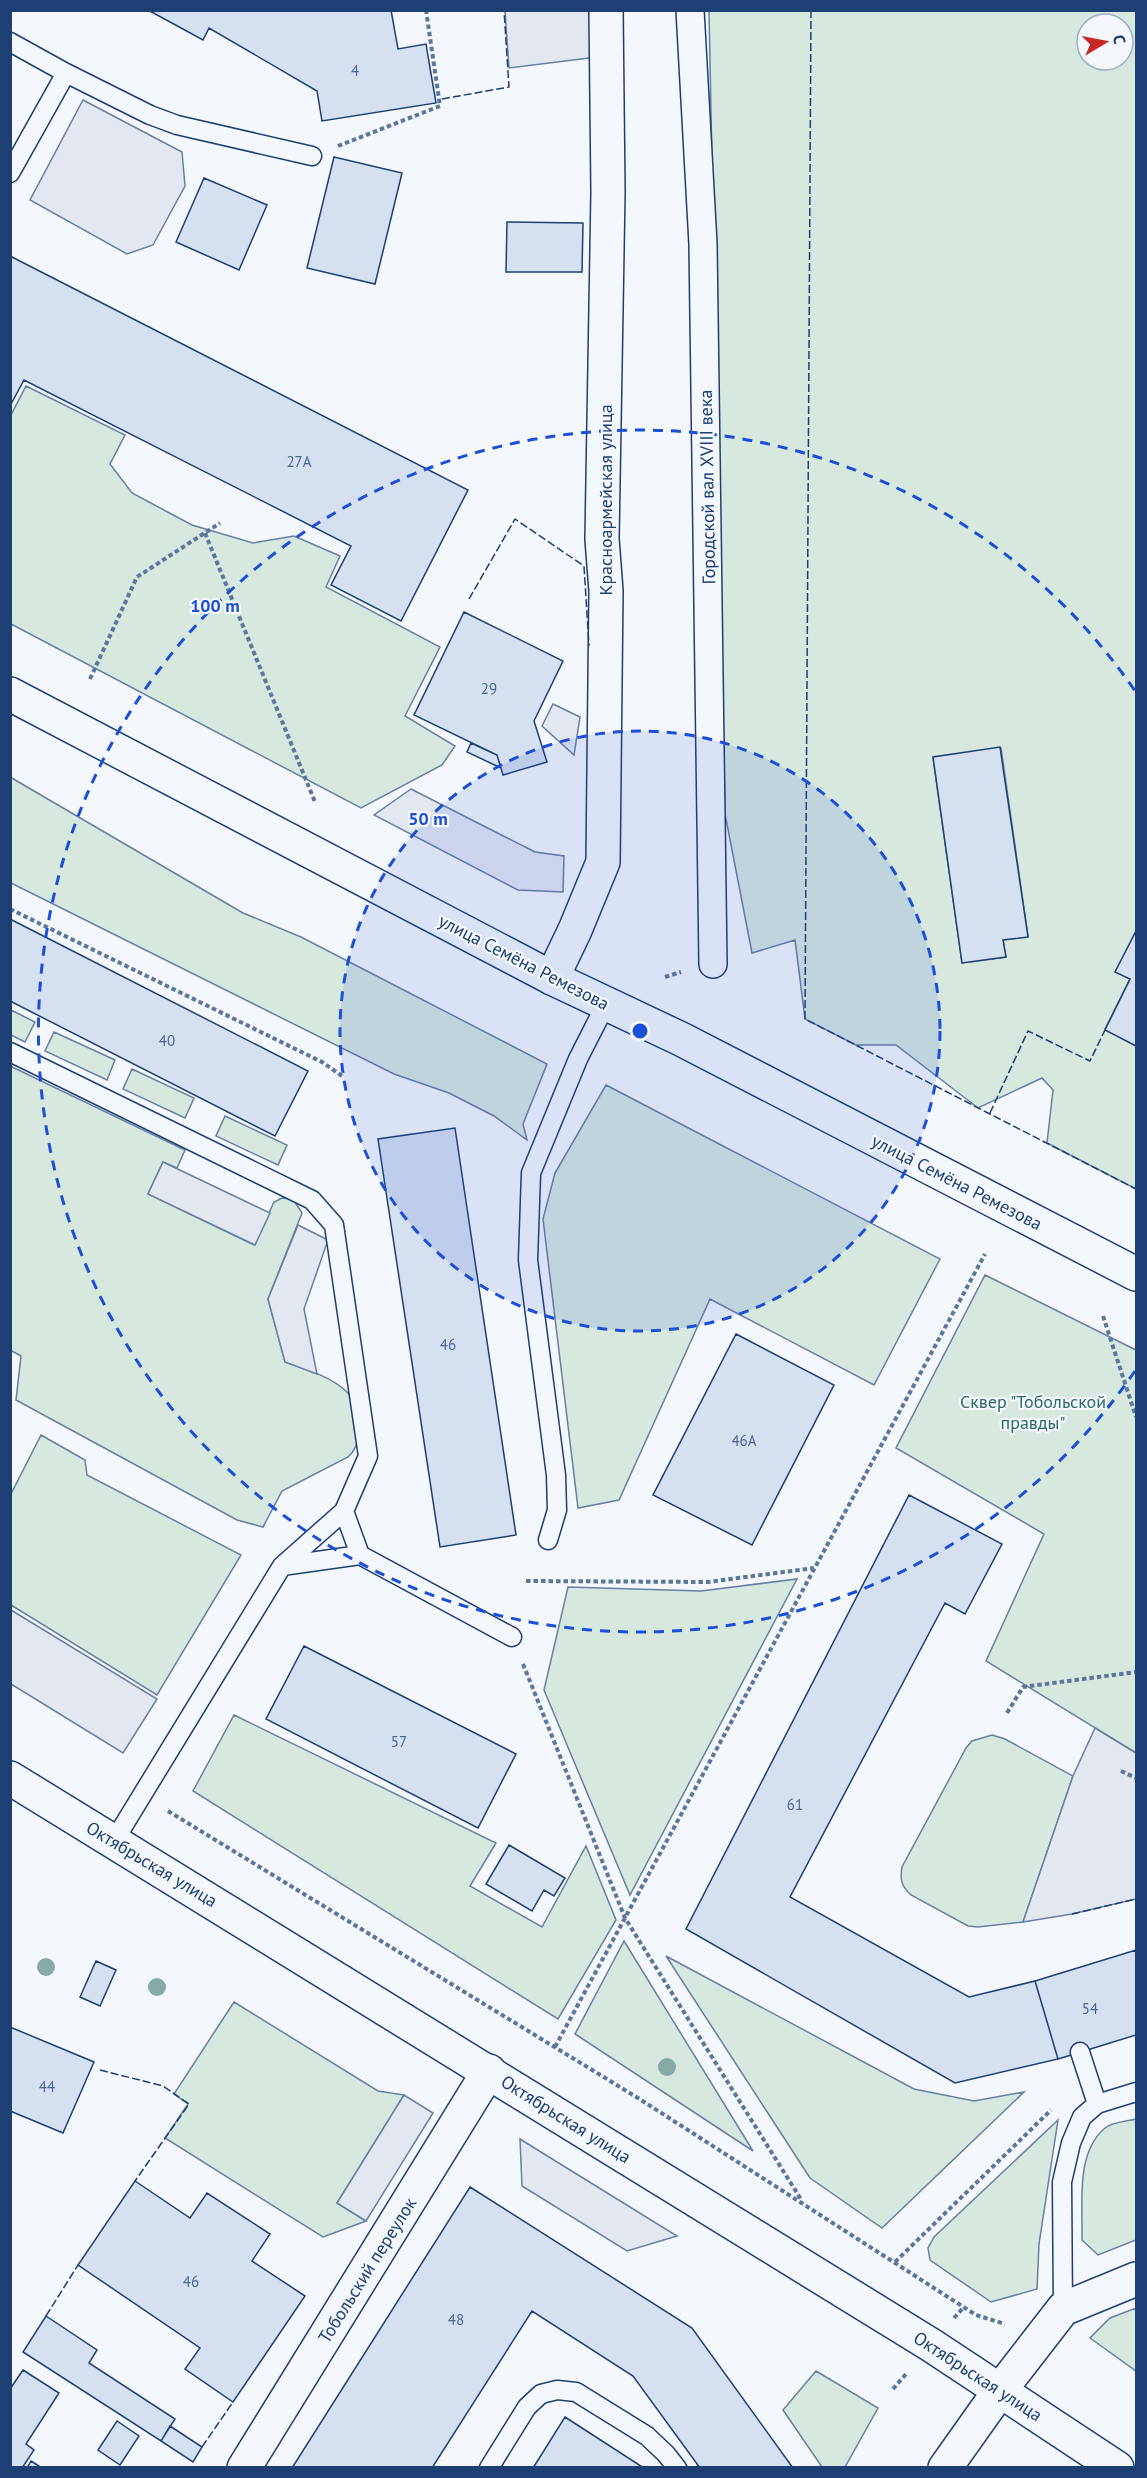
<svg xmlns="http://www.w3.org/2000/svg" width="1147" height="2478" font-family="'PT Sans',sans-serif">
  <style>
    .green { fill: #d7e8df; stroke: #687fa3; stroke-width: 1.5; fill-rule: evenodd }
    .parking { fill: #e3e8f0; stroke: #687fa3; stroke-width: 1.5 }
    .building { fill: #d5e0f0; stroke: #1d3f73; stroke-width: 1.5 }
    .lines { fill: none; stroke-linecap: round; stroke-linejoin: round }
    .service-casing { stroke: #1d3f73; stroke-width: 21 }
    .pedestrian-casing { stroke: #1d3f73; stroke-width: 30 }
    .minor-casing { stroke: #1d3f73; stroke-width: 36 }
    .secondary-casing { stroke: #1d3f73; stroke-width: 36 }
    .primary-casing { stroke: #1d3f73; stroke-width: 36 }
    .path { stroke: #5e769c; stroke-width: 4; stroke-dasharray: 4.5 3; stroke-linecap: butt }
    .service { stroke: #f4f7fb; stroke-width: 18 }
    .pedestrian { stroke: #f4f7fb; stroke-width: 27 }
    .minor { stroke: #f4f7fb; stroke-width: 33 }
    .secondary { stroke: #f4f7fb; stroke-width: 33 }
    .primary { stroke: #f4f7fb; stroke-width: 33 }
    .fence { stroke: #1d3f73; stroke-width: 1.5; stroke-dasharray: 8 3; stroke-linecap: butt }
    .tree { fill: #86aba6 }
    .ring { fill: none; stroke: #1d4ed8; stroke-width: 3; stroke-dasharray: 10 8 }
    .labels { text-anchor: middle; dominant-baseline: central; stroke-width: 4.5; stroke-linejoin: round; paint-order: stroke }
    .number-label { font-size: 15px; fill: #4b6792 }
    .street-label { font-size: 18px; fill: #1d3f73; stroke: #f4f7fb }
    .park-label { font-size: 18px; fill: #2c6c60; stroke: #f4f7fb }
    .centre { fill: #1d4ed8; stroke: #f4f7fb; stroke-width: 3 }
    .ring-label { font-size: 18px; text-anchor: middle; font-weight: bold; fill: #1d4ed8; stroke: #f4f7fb; stroke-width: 4.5; stroke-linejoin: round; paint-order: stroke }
  </style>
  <rect width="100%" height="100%" fill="#f4f7fb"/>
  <path class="green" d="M709,11h427v920l-20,41 14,7 -25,50 31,17v143l-89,-46 6,-53 -11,-12 -64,30 -82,-63h-40l-51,-26 -10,-79 -43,13 -27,-139zM1087,24h36v36h-36zM1001,748l27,188 -25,4 3,17 -44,6 -29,-205z
    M26,386l99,49 -15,29 22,29 60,32 61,18 41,-7 46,20 -14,31 114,60 -35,69 50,30 -13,19 -81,43 -350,-184v-209z
    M10,777l233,136 58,24 246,127 -24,60 4,16 -33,-24 -45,-23 -55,-19 -383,-191z
    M11,1010l24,12 -10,20 -14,-7z
    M54,1032l61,28 -8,20 -62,-29z
    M10,1066l175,84 -8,18 -14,-6 -15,32 106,51 20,-43 8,-4 11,1 9,14 -34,86 17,63c21,7 47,15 63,31 7,7 8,21 9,30 3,13 1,25 -9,34l-66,34 -19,36 -26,-7 -221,-120 5,-44 -11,-6z
    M132,1069l62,29 -9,20 -62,-29z
    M606,1085l334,174 -66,126 -164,-86 -91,201 -41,8 -35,-289 12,-46z
    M225,1116l62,29 -9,20 -62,-29z
    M985,1275l151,75v403l-150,-92 58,-127 -148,-86z
    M41,1435l44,25 2,15 154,80 -84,140 -146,-90v-111z
    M797,1579l-167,316 -86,-205 24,-103 133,4z
    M234,1715l262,128 -26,43 72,41 44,-81 30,74 -58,99 -365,-228z
    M992,1735l13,4 68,37 -50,146 -45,5 -10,-1 -57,-31c-10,-9 -11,-16 -9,-28l64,-119 6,-7z
    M624,1941l129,210 -178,-117z
    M666,1956l248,133 60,12 50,-9 -142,136 -72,-50z
    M234,2002l144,89 26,4 -67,108 29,18 -43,16 -158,-99 23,-34 -14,-10z
    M1136,2119v121l-38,15 -16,-15c1,-35 -7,-87 23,-112 7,-6 23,-7 31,-9z
    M1058,2120l-19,124 -2,45 -46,13 -61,-42 -2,-12 6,-11z
    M1136,2308v63l-46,-33 20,-20z
    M816,2371l62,37 -33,59h-23l-39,-57z"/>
  <path class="parking" d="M505,11h101l-1,45 -96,12z
    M83,100l99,52 3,34 -32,59 -26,9 -97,-54z
    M553,704l27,13 -6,38 -32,-29z
    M411,789l124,63 29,4 -1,36 -45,-2 -144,-75z
    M163,1162l107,51 -15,32 -107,-51z
    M298,1225l30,15 -24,69 13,65 -32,-12 -17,-63z
    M11,1610l146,89 -34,54 -112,-69z
    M1095,1728l41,25v146l-64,15 -49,8 50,-146z
    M404,2095l29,18 -67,108 -29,-18z
    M520,2139l29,18 128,79 -50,15 -105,-65z"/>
  <path class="building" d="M148,10h243l7,39 28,-5 10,59 -114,18 -5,-30 -108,-63 -6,12z
    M334,157l68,16 -27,111 -68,-16z
    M204,178l63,27 -28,65 -63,-28z
    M507,222l76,1 -1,49h-76z
    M10,256l458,234 -67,131 -70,-36 20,-39 -327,-166 -14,26z
    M464,612l99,49 -29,60 13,41 -44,13 -6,-20 -83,-40z
    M471,743l26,12 4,13 -34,-16z
    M1000,747l28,190 -25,3 3,17 -44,6 -29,-206z
    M10,919l298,152 -33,65 -265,-135z
    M1136,931v115l-31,-16 25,-51 -15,-7z
    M455,1128l61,407 -76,12 -62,-408z
    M736,1334l98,51 -82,160 -99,-50z
    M909,1495l93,49 -37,70 -20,-11 -155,294 179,100 66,-16 23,78 -103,24 -269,-154z
    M304,1646l212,108 -38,74 -212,-109z
    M509,1845l56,33 -11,18 -10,-6 -12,21 -46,-27z
    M1136,1950v85l-78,24 -23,-78z
    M96,1961l20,9 -16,36 -20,-9z
    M10,2027l84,35 -31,71 -53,-22z
    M135,2181l55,37 17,-25 63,41 -18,27 53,35 -72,106 -48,-33 15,-21 -122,-83z
    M470,2187l222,141 101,140h-93l-67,-92 -101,-65 -100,157h-140z
    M46,2316l51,34 -8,13 86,56 -14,22 -138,-89z
    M23,2370l36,23 -33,51 8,6 -12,18h-12v-79z
    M565,2417l79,51h-111z
    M117,2421l22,15 -19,29 -22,-15z
    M170,2426l32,21 -9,15 -32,-21z
    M31,2461l11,7h-15z"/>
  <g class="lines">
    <defs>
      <path id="service" d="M10,42l56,31 84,42 27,10 135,31
        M10,173l56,-100
        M10,1052l302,148 22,25 34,231 -24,55 -62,55 -168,275
        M344,1511l16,44
        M548,1540l9,-30 -1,-35 -28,-215 3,-87 47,-114 28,-55
        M282,1566l78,-11 152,82
        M1080,2052l17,52
        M1063,2309l-1,-127 9,-39 11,-26 15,-13 39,-12
        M489,2468l38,-61 14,-13 16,-4 19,2 71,44 19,18 11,14"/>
      <path id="pedestrian" d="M690,10l13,234 10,720"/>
      <path id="minor" d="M552,978l23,-48 28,-68 3,-271 -4,-52 6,-347 -2,-182
        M1001,2389l62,-80 73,-30
        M244,2468l245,-397"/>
      <path id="secondary" d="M945,2468l56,-79"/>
      <path id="primary" d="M10,694l542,284 129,61 455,235
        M10,1778l921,567 186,123"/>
    </defs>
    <use href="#service" class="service-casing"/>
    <use href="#pedestrian" class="pedestrian-casing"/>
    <use href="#minor" class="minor-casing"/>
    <use href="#secondary" class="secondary-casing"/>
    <use href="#primary" class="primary-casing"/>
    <path class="path" d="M338,146l102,-40 -14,-96
      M205,533l110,269
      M90,679l47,-102 83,-54
      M10,909l312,153 20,14
      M665,977l16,-5
      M1103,1316l33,101
      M526,1581l182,1 106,-14
      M523,1664l102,254 177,283
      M1007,1713l16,-26 113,-15
      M1121,1771l15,7
      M168,1811l470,287 338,217 29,9
      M555,2047l430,-793
      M895,2262l156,-152
      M954,2318l10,-11
      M893,2389l13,-15"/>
    <use href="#service" class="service"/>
    <use href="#pedestrian" class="pedestrian"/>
    <use href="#minor" class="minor"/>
    <use href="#secondary" class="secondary"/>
    <use href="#primary" class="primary"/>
    <path class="fence" d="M811,10l-6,1009 331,170
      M442,99l67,-12 -5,-77
      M469,599l46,-80 69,47 5,80
      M990,1113l38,-82 62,30 15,-31
      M1072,1914l64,-15
      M100,2070l63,16 26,18 -54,77
      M46,2316l32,-51
      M202,2447l31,-45"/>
  </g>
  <g class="tree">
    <circle cx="46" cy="1967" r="9"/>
    <circle cx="157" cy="1987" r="9"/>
    <circle cx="667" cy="2067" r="9"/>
  </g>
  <circle cx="640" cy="1031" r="300" fill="#1d4ed8" fill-opacity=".12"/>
  <g class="ring">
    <circle cx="640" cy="1031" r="300"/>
    <path d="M1135 1371A601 601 0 1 1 1135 691"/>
  </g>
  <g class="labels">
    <g class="number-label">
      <text x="355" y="70">4</text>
      <text x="299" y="461">27А</text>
      <text x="489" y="688">29</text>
      <text x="167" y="1040">40</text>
      <text x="448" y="1344">46</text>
      <text x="744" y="1440">46А</text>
      <text x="399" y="1741">57</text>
      <text x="795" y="1804">61</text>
      <text x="1090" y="2008">54</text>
      <text x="47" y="2086">44</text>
      <text x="191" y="2281">46</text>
      <text x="456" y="2319">48</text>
    </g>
    <g class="street-label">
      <text transform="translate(707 487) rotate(-91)">Городской вал XVIII века</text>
      <text transform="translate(605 500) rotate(-90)">Красноармейская улица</text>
      <text transform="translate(524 962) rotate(27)">улица Семёна Ремезова</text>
      <text transform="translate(957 1182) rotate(27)">улица Семёна Ремезова</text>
      <text transform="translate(152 1864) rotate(31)">Октябрьская улица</text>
      <text transform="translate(566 2119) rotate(32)">Октябрьская улица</text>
      <text transform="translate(367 2270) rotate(-58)">Тобольский переулок</text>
      <text transform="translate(978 2376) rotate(33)">Октябрьская улица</text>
    </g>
    <g class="park-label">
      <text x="1033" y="1401">Сквер "Тобольской<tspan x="1033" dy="21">правды"</tspan></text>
    </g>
  </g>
  <circle cx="640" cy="1031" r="9" class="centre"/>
  <g class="ring-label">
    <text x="215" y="612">100 m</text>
    <text x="428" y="825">50 m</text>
  </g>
  <rect width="1147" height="2478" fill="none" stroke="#1d3f73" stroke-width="24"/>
  <g transform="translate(1105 42) rotate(80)"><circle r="28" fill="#f4f7fb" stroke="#9eadc5" stroke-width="1.5"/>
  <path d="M0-4.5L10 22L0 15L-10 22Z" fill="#c62828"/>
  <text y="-9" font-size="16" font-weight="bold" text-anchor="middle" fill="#1d3f73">С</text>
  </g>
</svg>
